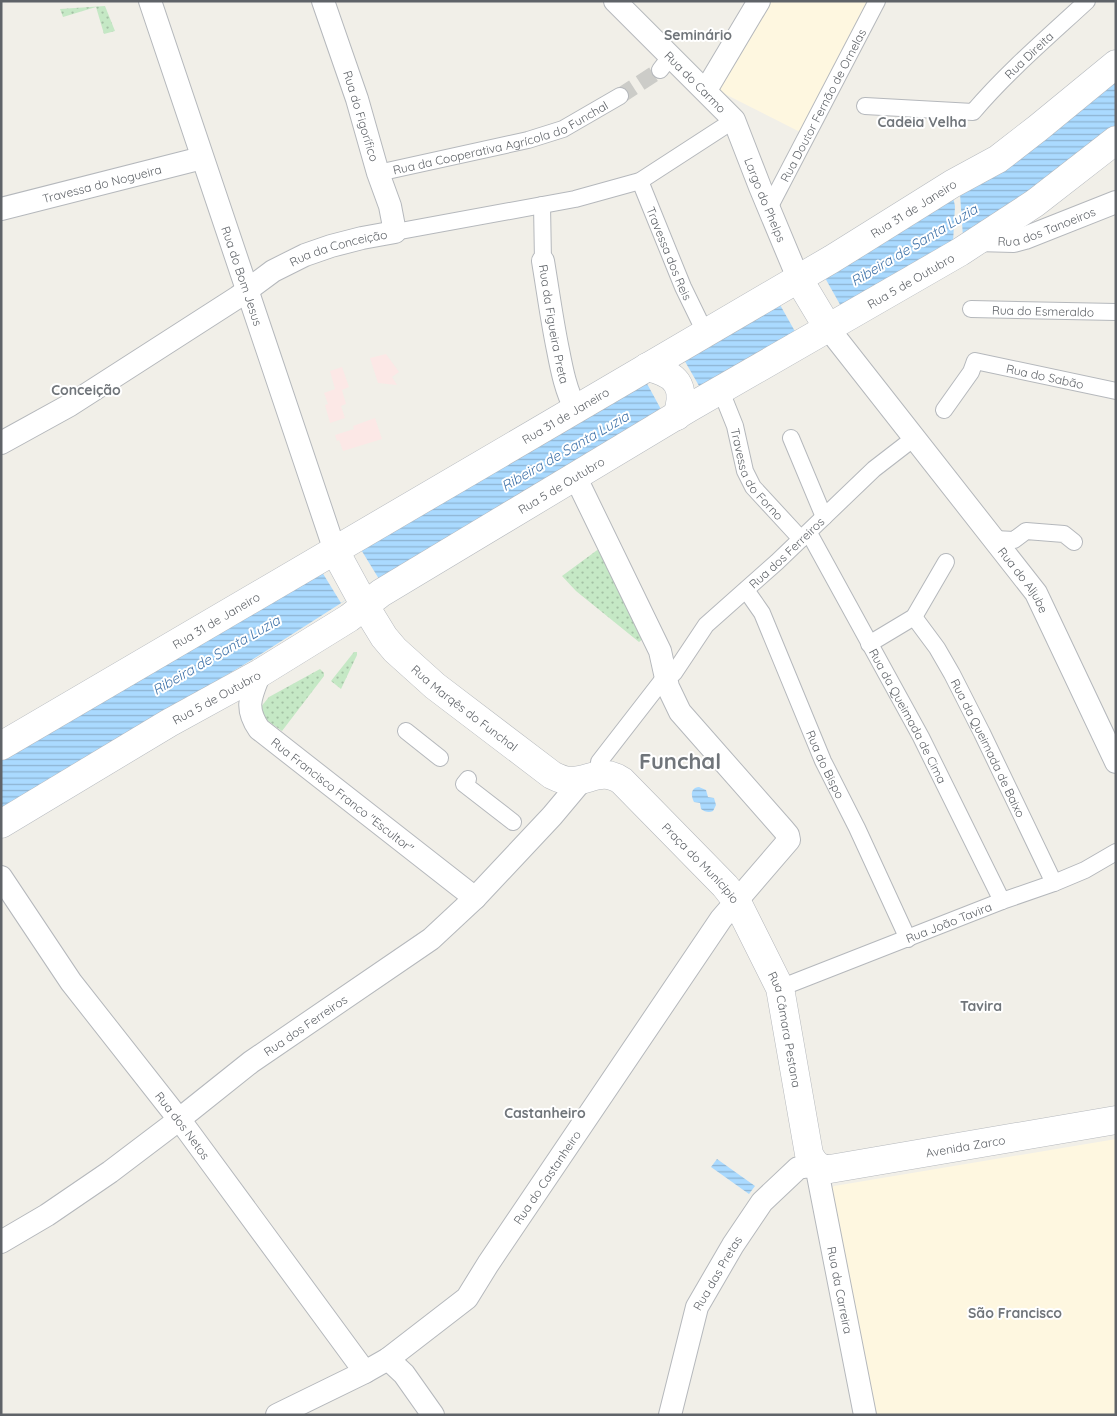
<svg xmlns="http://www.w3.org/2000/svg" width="1117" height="1416" font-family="Quicksand,sans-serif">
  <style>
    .commercial { fill: #fef7e0 }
    .medical { fill: #fce8e6 }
    .grass { fill: url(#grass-dots) }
    .water { fill: url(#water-rules) }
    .pier { fill: #f1efe8 }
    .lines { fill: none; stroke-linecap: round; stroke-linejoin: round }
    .pedestrian-tunnel { stroke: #ccccc8; stroke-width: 16; stroke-dasharray: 16 8; stroke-linecap: butt }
    .pedestrian-casing { stroke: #b5b8bc; stroke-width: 18 }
    .minor-casing { stroke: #b5b8bc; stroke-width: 24 }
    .tertiary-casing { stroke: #b5b8bc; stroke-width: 29 }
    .secondary-casing { stroke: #b6babf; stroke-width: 29 }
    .pedestrian { stroke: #fff; stroke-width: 16 }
    .minor { stroke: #fff; stroke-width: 22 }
    .tertiary { stroke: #fff; stroke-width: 28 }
    .secondary { stroke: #fff; stroke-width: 28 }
    .labels { text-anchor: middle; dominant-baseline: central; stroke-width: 4; stroke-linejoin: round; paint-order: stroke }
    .street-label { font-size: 12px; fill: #5f6368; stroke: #fff }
    .neighbourhood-label { font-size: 14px; font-weight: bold; fill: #70757a; stroke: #fff }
    .water-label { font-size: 14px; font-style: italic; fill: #4174aa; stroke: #fff }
    .town-label { font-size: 22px; font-weight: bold; fill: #70757a; stroke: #fff }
  </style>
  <defs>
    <pattern id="grass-dots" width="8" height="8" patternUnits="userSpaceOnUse" patternTransform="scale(1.25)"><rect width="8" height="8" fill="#c5e8c5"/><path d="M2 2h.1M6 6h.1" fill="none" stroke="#a3c0a4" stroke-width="1.8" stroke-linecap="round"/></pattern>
    <pattern id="water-rules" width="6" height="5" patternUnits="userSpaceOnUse" patternTransform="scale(1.25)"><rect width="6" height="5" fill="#aadaff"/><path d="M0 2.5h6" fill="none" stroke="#8eb4d2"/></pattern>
  </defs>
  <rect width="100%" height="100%" fill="#f1efe8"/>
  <path class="commercial" d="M764,1h107l-69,132 -85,-43z
    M1116,1139v276h-245l-41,-226 4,-3z"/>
  <path class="medical" d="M386,354l13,18 -7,5 5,8 -19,-2 -8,-25z
    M342,367l7,20 -7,3 4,14 -5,2 4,12 -15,5 -5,-18 3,-1 -4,-11 11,-4 -5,-18z
    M375,418l7,21 -39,12 -4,-11 -2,1 -2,-6 19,-6 -1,-3z"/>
  <path class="grass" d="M105,6l10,25 -11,3 -8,-27 -33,10 -3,-8z
    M600,548l47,88 -8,6 -63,-51 -14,-15z
    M354,652h3v3l-16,34 -10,-8z
    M320,669l4,4v3l-42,55 -17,-12 -5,-11 9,-11z"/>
  <path class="water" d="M1116,75v51l-87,72 -650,381 -129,82 -167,100 -82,47v-50z
    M699,787l7,3 2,7 6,1 2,7 -3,6c-4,2 -8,1 -12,-2l-1,-6 -6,-1c-3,-6 -4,-14 5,-15z
    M717,1159l38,27 -6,8 -38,-27z"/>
  <path class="pier" d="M960,194l3,43 -10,6 2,-37 -2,-9z
    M824,276l18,32 -45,27 -18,-32z
    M683,358l19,33 -39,22 -18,-33z
    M360,548l19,31 -38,24 -19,-31z"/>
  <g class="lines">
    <path class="pedestrian-tunnel" d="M620,96l40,-26"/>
    <defs>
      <g id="pedestrian">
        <path d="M660,70l10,-13"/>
        <path id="s1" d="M865,106l108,6c34,-40 75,-75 114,-111"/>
        <path id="s2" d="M378,173l150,-33 35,-11 57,-33"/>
        <path id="s3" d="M640,181l43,106 17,35"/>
        <path d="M542,205l1,56"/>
        <path id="s4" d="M769,208l108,-207"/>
        <path d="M395,232l180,-33 65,-18 94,-61"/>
        <path id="s5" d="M971,309l145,3"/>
        <path id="s6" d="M725,401l10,25 10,45 8,16 48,52"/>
        <path id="s7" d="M944,410l27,-38 4,-11 141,30"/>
        <path d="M791,438l33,79"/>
        <path id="s8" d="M809,533l112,204 81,164"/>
        <path d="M995,539l19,1 12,-9 38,3 10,8"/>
        <path id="s9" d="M746,590l16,23 61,148 34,67 51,111"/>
        <path id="s10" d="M914,617l23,31 15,26 30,59 72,150"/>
        <path d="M869,644l45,-27 32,-55"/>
        <path id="s11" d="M674,673l32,-48 71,-63 97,-93 35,-27"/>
        <path d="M406,731l34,27"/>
        <path d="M599,762l62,-80"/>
        <path d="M468,779l-4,5 49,38"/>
        <path id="s12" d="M780,988l222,-87 52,-18 31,-13 31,-18"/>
      </g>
      <g id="minor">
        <path id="s13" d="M150,1l185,550"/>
        <path id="s14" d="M615,1l119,119 26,67 38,91"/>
        <path d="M706,90l53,-89"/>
        <path id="s15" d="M1,209l201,-51"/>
        <path id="s16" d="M977,240l37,1 11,-3 91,-36"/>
        <path id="s17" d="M543,261c5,30 9,60 15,89 4,21 8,41 18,60"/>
        <path id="s18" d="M828,328l208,265 80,169"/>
        <path id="s19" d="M1,443l69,-38 168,-108 35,-26 32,-16 26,-9 31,-8 33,-6 -5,-26 -12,-33 -21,-74 -34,-98"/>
        <path id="s20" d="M260,673c-9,23 -16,34 -1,56l216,169"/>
        <path id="s21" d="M1,877l70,105 114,145 180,245"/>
        <path id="s22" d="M1,1242l46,-27 63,-43 62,-47 79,-63 180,-123 44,-41 77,-82 31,-37"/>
        <path d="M388,1359l16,15 29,41"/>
        <path id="s23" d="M277,1415l88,-43 23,-13 79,-61 21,-34 233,-345 68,-79 -1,-5 -5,-6 -103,-117 -12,-25 -8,-36 -85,-175"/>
        <path id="s24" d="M670,1415l27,-108 36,-62 29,-43 36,-34 18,-3 49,250"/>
      </g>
      <g id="tertiary">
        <path id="s25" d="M365,606l19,31 11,13 40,36 117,89c6,3 12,6 19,6 19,0 31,-14 51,0l103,105 11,14 44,88 29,166c5,10 10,15 21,15l286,-49"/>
      </g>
      <g id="secondary">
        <path d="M798,278l30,50"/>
        <path d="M647,367c29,7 40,18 30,49"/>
        <path d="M335,551l30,55"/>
        <path id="s26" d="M1,746l831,-487 120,-75 46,-25 40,-31 78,-64"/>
        <path id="s27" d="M1,824l168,-101 91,-50 89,-55 32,-25 308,-185 271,-156 75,-49 81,-63"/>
      </g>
    </defs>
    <use href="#pedestrian" class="pedestrian-casing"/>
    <use href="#minor" class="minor-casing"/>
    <use href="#tertiary" class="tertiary-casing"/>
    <use href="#secondary" class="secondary-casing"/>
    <use href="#pedestrian" class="pedestrian"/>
    <use href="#minor" class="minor"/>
    <use href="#tertiary" class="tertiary"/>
    <use href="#secondary" class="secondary"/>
  </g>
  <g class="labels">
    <g class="street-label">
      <text stroke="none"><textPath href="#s1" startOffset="188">Rua Direita</textPath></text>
      <text stroke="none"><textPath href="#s14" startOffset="114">Rua do Carmo</textPath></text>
      <text stroke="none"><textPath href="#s4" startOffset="116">Rua Doutor Fernão de Ornelas</textPath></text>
      <text transform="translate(361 116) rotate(73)">Rua do Figorífico</text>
      <text stroke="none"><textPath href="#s2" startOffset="128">Rua da Cooperativa Agrícola do Funchal</textPath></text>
      <text stroke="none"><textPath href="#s15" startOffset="104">Travessa do Nogueira</textPath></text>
      <text stroke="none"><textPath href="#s14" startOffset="254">Largo do Phelps</textPath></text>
      <text stroke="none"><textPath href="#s26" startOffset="1059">Rua 31 de Janeiro</textPath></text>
      <text stroke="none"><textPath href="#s16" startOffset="72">Rua dos Tanoeiros</textPath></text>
      <text stroke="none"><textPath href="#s19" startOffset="392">Rua da Conceição</textPath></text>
      <text stroke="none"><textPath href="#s3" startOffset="78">Travessa dos Reis</textPath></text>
      <text stroke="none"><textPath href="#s13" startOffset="290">Rua do Bom Jesus</textPath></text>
      <text stroke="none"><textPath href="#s27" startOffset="1060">Rua 5 de Outubro</textPath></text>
      <text stroke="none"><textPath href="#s5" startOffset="72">Rua do Esmeraldo</textPath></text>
      <text stroke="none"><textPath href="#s17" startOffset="64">Rua da Figueira Preta</textPath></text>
      <text stroke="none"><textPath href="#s7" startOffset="130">Rua do Sabão</textPath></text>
      <text stroke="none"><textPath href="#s26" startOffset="654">Rua 31 de Janeiro</textPath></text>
      <text stroke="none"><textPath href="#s6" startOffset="81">Travessa do Forno</textPath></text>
      <text stroke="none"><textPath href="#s27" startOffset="655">Rua 5 de Outubro</textPath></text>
      <text stroke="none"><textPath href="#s11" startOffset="166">Rua dos Ferreiros</textPath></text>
      <text stroke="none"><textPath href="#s18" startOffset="319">Rua do Aljube</textPath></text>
      <text stroke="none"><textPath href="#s26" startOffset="249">Rua 31 de Janeiro</textPath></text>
      <text stroke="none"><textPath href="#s27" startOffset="250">Rua 5 de Outubro</textPath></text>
      <text stroke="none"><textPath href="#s25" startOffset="144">Rua Marqês do Funchal</textPath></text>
      <text stroke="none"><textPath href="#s8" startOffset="208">Rua da Queimada de Cima</textPath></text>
      <text stroke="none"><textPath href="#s10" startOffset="151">Rua da Queimada de Baixo</textPath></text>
      <text stroke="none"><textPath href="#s9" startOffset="192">Rua do Bispo</textPath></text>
      <text stroke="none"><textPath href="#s20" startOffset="166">Rua Francisco Franco "Escultor"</textPath></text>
      <text stroke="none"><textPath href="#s25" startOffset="441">Praça do Munícipio</textPath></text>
      <text stroke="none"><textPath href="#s12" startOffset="181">Rua João Tavira</textPath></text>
      <text stroke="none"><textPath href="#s22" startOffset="374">Rua dos Ferreiros</textPath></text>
      <text stroke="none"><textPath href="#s25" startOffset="632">Rua Câmara Pestana</textPath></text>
      <text stroke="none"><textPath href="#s21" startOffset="308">Rua dos Netos</textPath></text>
      <text stroke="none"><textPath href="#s25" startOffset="924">Avenida Zarco</textPath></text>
      <text stroke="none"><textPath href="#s23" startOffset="369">Rua do Castanheiro</textPath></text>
      <text stroke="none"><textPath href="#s24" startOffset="151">Rua das Pretas</textPath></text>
      <text stroke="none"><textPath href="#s24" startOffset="430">Rua da Carreira</textPath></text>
    </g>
    <g class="neighbourhood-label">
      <text x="698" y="35">Seminário</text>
      <text x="922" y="122">Cadeia Velha</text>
      <text x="86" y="390">Conceição</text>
      <text x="981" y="1006">Tavira</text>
      <text x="545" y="1113">Castanheiro</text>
      <text x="1015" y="1313">São Francisco</text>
    </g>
    <g class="water-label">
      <text transform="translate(914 245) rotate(-31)">Ribeira de Santa Luzia</text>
      <text transform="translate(565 451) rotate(-30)">Ribeira de Santa Luzia</text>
      <text transform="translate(216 655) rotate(-30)">Ribeira de Santa Luzia</text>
    </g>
    <g class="town-label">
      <text x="680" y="761">Funchal</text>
    </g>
  </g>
  <rect width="1117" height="1416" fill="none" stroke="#5f6368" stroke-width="5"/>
</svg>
